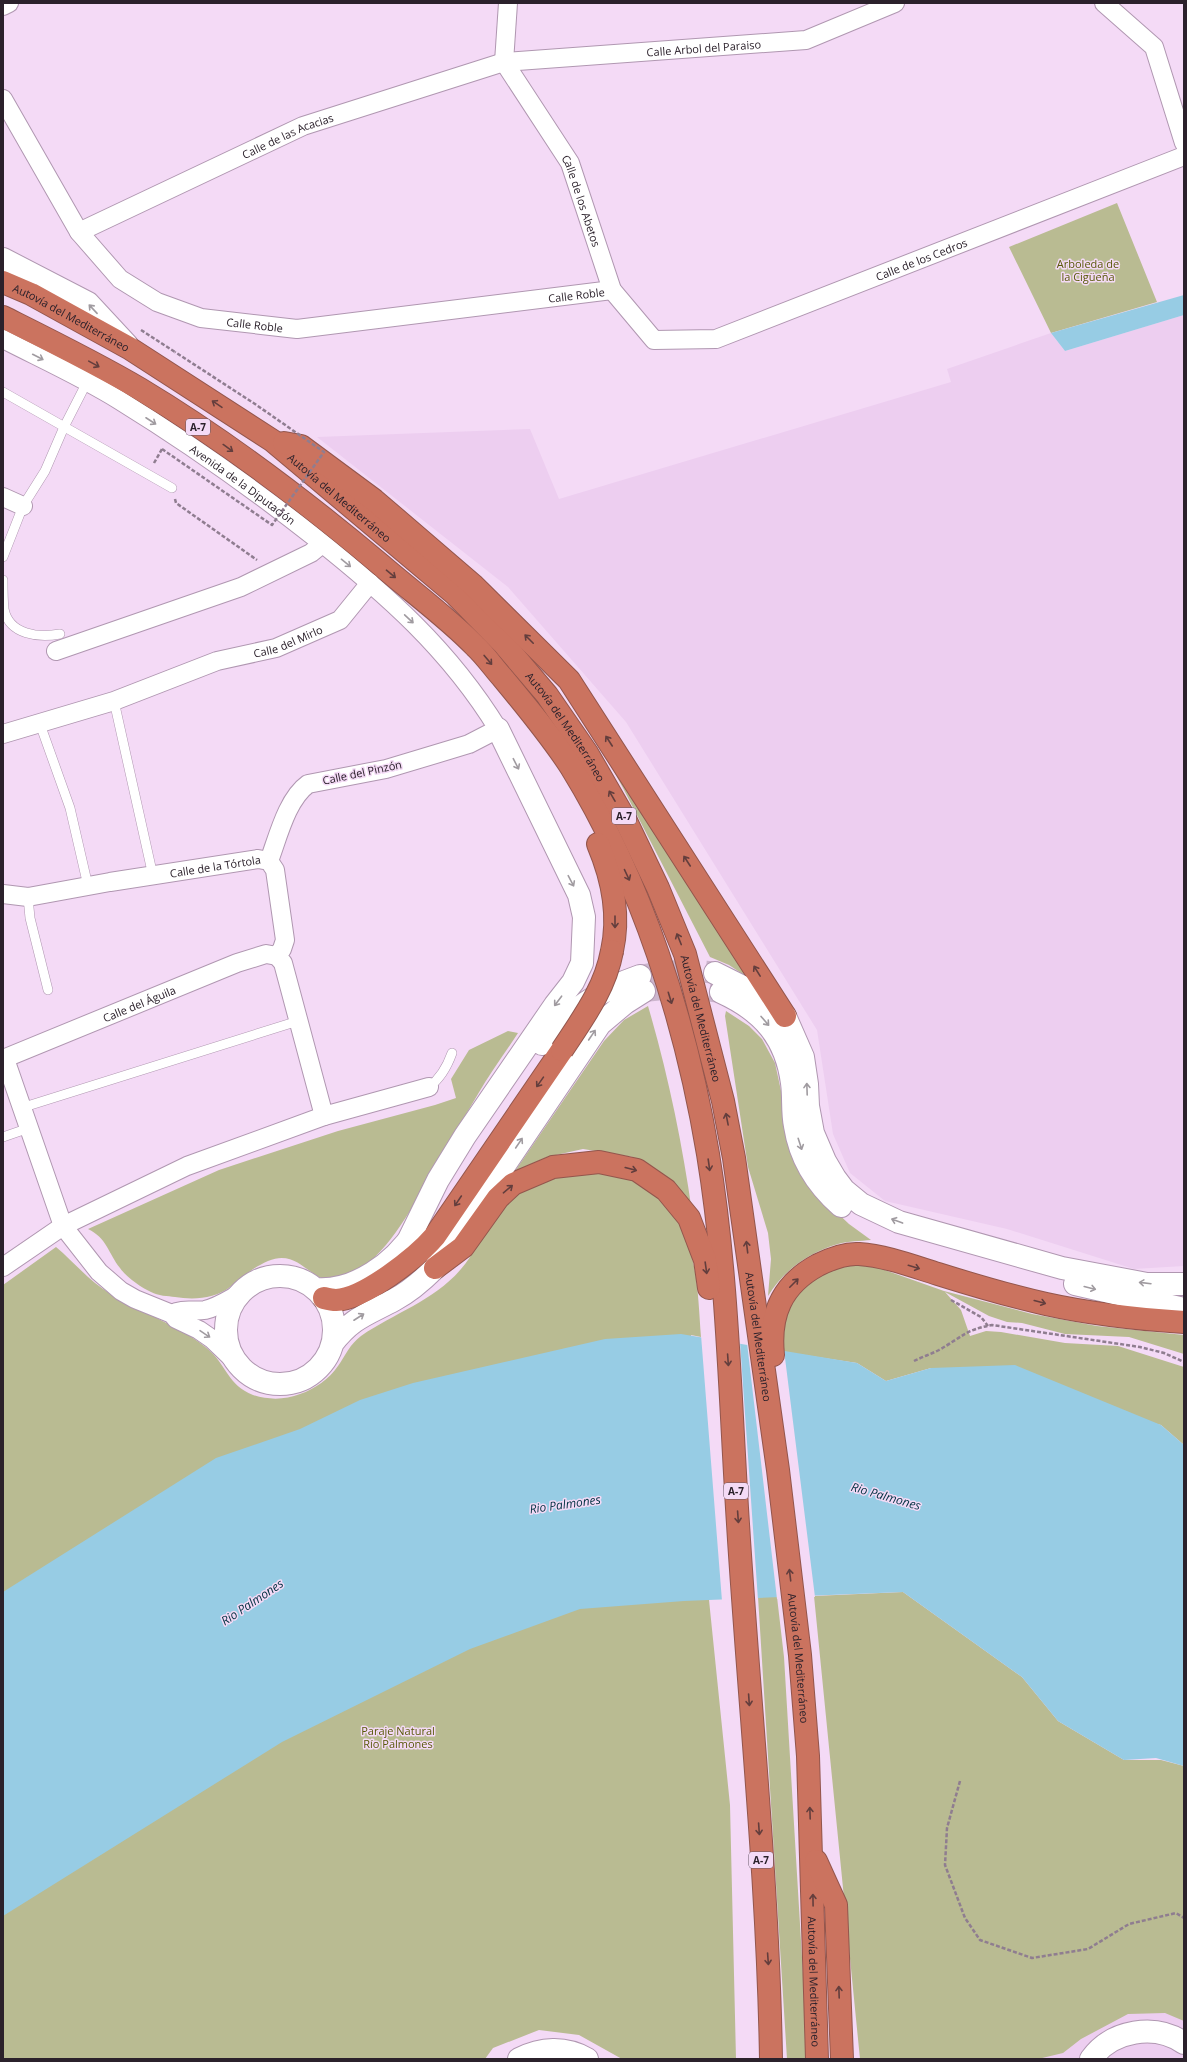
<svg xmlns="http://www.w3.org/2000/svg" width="1187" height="2062" font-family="'Open Sans',sans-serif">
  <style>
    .built { fill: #edcef0 }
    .green { fill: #b9bb92 }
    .water { fill: #97cce4 }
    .pier { fill: #f4daf6 }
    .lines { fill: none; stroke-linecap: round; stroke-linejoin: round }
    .secondary-tunnel { stroke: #ccb5cd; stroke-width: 22; stroke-dasharray: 22 11; stroke-linecap: butt }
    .lane-casing { stroke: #b097b1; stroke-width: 10 }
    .street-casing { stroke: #b097b1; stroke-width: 20 }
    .secondary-casing { stroke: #b097b1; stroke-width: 24 }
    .highway-casing { stroke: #93564d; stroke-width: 24 }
    .path { stroke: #8f7d90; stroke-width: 2.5; stroke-dasharray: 4 2; stroke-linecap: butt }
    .lane { stroke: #fff; stroke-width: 9 }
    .street { stroke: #fff; stroke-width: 18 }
    .secondary { stroke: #fff; stroke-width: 22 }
    .highway { stroke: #cb735f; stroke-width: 22 }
    .highway-bridge-casing { stroke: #93564d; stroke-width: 24; stroke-linecap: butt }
    .path-bridge { stroke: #8f7d90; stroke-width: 2.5; stroke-dasharray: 4 2; stroke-linecap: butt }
    .highway-bridge { stroke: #cb735f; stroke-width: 22 }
    .oneway { stroke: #a09ba0 }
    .oneway2 { stroke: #633e3d }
    .labels { text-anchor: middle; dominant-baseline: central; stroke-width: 3; stroke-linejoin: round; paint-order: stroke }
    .shield { fill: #f4daf6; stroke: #675868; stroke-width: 1 }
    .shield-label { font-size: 10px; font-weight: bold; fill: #2b212b }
    .street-label { font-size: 11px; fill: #2b212b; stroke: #f4daf6 }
    .park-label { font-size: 11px; fill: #585908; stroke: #f4daf6 }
    .water-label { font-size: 12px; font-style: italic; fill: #003041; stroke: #f4daf6 }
  </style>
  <rect width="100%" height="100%" fill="#f4daf6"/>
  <path class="built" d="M1184,315v951l-50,3 -127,-40 -122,-28 -35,-28 -17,-39 -16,-104 -191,-308 -118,-135 -191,-150 213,-8 29,70 392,-117 -4,-13 104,-36 14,18z
    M1184,1982v77h-195z"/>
  <path class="green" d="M1117,203l40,99 -106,31 -42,-86z
    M585,719l162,258 -18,-12 -19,-8 -87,-169z
    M648,1006c20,68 34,136 44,206l-43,-45 -16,-10 -50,-8 -36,8 -32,14 89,-130 20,-21z
    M726,1011l23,15 13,13 13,24 8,37 47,106 19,18 22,16c-10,1 -23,1 -33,4 -30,9 -54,26 -70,52l3,-37 -3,-26 -20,-66 -23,-151z
    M508,1031l10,2c-13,20 -28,40 -40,61 -15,25 -30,51 -45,77 -20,35 -48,90 -88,107 -33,14 -42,-32 -77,-17 -16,7 -25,16 -38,26 -15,12 -37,13 -55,10 -7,-1 -17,-1 -24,-5 -9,-4 -25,-15 -31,-24 -12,-15 -13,-30 -32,-39l131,-59 119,-39 97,-26 21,-7 -5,-19 18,-29z
    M601,1171c7,1 15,1 22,3 10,3 23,12 31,19 44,38 43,90 47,144l-10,-2 18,265 21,205 6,254h-114l-43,-24 -40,-5 -46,18 -8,11h-482v-774l53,-38c19,16 34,35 55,47 30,19 73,33 99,57 16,14 18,34 43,44 15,5 32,5 47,-1 15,-5 29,-15 38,-28 7,-10 12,-22 23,-30 33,-23 73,-35 100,-67 12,-13 19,-32 29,-47 26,-39 68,-47 111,-51z
    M850,1264l29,4 65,23 88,23 65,12 87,9v19l-55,-17 -64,-3 -43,-11 -15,-1 -18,-6 -44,-24 16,18 9,26 16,-5 15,1 64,11 53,3 66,21v78l-23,-20 -230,-57 -45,13 -29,-18 -73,-11 -2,-35 10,-17 29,-30z
    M903,1592l119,85 36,44 66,39h37l23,6v255l-19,-8 -37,1 -47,25 -18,14 -25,6h-178l-46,-463z
    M758,1597h19l7,60 20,334 2,68h-19z"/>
  <path class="water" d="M1184,295v20l-119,36 -14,-18z
    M681,1334l176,29 29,18 45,-13 84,-3 146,60 23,20v321l-28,-8 -32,2 -66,-39 -36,-44 -119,-85 -219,9 -104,8 -110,40 -188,93 -279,174v-324l213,-134 84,-29 60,-29 53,-17 192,-44z"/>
  <path class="pier" d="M701,1335l39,7 18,258 -36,1z
    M747,1343l37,7 31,247 -38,2z"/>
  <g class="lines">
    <path class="secondary-tunnel" d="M640,976c25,-5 50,-7 75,-3
      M644,991l38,-4 39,5"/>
    <defs>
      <path id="lane" d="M3,392l169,96
        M3,557l20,-51 22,-35 19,-44 23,-45
        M3,580c0,10 0,20 1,29 5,26 35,29 56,25
        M114,701l39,175
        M40,724l30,84 18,78
        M28,897l2,21 18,72
        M429,1087c12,-9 18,-20 23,-34
        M21,1108l277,-87
        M3,1137l26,-9"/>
      <g id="street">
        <path d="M1104,3l50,44 30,96"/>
        <path d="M3,6l6,-3"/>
        <path id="s1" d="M504,62l66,101 42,127 42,50 62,-1 468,-183"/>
        <path d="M504,62l4,-59"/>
        <path id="s2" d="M3,99l76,133 41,47 37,23 44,16 96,11 315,-39"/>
        <path id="s3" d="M79,232l224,-106 201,-64 302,-22 89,-37"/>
        <path id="s4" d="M3,339c39,20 79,38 116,61 68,42 132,87 194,136 73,58 136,113 185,193l-29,15 -83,25 -78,15c-21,15 -30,53 -39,77"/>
        <path d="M3,497l20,9"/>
        <path d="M56,651l185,-64 70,-34 11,-9"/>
        <path id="s5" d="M3,734l111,-33 103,-40 59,-13 64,-28 30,-37"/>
        <path id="s6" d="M3,894l25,3 82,-15 148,-23 11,2 6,9 10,70 -3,9 -5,7 6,7 41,153 105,-29"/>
        <path id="s7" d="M3,1059l234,-96 29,-9 11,2"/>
        <path d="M5,1059l58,167 36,46 22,19 14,8 37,15 4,5 23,11 13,9 24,23"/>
        <path d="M3,1267l60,-41 124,-60 137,-50"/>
        <path d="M172,1314c10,-6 22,-2 33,-4 13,-3 23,-10 34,-16"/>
      </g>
      <path id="secondary" d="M3,259l85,44 39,42
        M715,973l44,22 26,21 18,41 4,27 1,22 5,27 12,28 10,17 9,12 17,14 38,18 163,46 85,16h37
        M721,992c42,19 65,46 71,91 2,14 0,29 3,43 5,32 22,59 46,80
        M542,1044c28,-34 57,-54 98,-68
        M407,1243l31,-63 27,-44 90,-131 18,-23 9,-19 2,-46 -5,-22 -81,-166
        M226 1330a54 54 0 1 1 108 0a54 54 0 1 1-108 0Z
        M1075,1284l109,25
        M316,1289c39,3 78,-26 99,-58
        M332,1344c20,-26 34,-29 62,-44 15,-8 29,-20 41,-32l165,-244 25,-21 19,-12
        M519,2059c22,-11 46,-13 68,0
        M1091,2059c21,-29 64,-36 93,-16"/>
      <g id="highway">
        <path id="s8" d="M3,282l28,12 98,54 144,93 182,153 48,49 44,52 40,58 38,66 33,69 27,66 38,147 11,57 44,312 22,185 8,101 9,303"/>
        <path d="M3,317c46,23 93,46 137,72 85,51 165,112 241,176 30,26 67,53 94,81 10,9 18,21 27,31 24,29 49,59 69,90 71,115 115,255 137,387 20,122 22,247 30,370 11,178 30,356 33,535"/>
        <path d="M284,443l17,3 73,54 99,85 96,95 216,336"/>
        <path d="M598,844c14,33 22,71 14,107"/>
        <path d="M435,1268l28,-21 35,-49 15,-14 40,-17 46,-5 38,8 29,20 23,28 16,42 4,28"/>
        <path d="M324,1298c4,1 8,2 12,2 28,-1 81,-43 99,-64l127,-186"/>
        <path d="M773,1355c-4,-40 8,-70 45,-90 12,-6 27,-12 41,-11 27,2 53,12 79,20 35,11 72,22 108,30 45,10 92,15 138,18"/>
        <path d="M816,1861l20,44 6,154"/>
      </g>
    </defs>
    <use href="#lane" class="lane-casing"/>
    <use href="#street" class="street-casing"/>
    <use href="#secondary" class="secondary-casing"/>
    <use href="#highway" class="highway-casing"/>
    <path class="path" d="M141,330l34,22
      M154,463l8,-14
      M175,499l1,4 81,57
      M951,1300l30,17 7,9
      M914,1361c8,-4 17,-7 25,-11 23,-13 26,-20 53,-25l148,22 24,6 20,9
      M960,1781l-13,47 -2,37 20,53 15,22 52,18 56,-9 41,-25 47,-11 8,5"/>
    <use href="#lane" class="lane"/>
    <use href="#street" class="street"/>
    <use href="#secondary" class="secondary"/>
    <use href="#highway" class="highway"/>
    <defs>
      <path id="highway-bridge" d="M562,1050c21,-32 43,-61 50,-99"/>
    </defs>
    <use href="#highway-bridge" class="highway-bridge-casing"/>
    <path class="path-bridge" d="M162,449l110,76 52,-73 -69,-48 -80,-52"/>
    <use href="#highway-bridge" class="highway-bridge"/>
  </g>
  <defs><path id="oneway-shaft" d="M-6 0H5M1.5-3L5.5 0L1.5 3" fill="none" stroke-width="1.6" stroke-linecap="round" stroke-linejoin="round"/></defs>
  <g class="oneway">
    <use href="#oneway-shaft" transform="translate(93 309) rotate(-133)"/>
    <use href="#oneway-shaft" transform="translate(38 357) rotate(27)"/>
    <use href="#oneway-shaft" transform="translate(151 421) rotate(33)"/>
    <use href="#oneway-shaft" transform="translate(346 563) rotate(39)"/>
    <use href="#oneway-shaft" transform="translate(409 619) rotate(43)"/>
    <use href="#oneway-shaft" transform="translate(516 764) rotate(63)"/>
    <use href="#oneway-shaft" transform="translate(571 881) rotate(62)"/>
    <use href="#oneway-shaft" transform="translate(558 1001) rotate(127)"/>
    <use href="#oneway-shaft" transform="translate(765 1021) rotate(49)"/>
    <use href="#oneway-shaft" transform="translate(592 1035) rotate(-56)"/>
    <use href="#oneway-shaft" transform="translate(807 1089) rotate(-92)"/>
    <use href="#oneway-shaft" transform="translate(519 1143) rotate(-56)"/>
    <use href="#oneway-shaft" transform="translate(800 1144) rotate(72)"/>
    <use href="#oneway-shaft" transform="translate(897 1221) rotate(-160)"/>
    <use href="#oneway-shaft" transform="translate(1145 1283) rotate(-173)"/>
    <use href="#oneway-shaft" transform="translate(1090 1288) rotate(14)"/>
    <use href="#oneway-shaft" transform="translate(359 1317) rotate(-33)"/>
    <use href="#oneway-shaft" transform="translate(205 1334) rotate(34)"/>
  </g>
  <g class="oneway2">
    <use href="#oneway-shaft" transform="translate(94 364) rotate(29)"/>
    <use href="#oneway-shaft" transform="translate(217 404) rotate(-146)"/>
    <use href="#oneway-shaft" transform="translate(228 448) rotate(36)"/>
    <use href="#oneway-shaft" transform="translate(391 574) rotate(40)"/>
    <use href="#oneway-shaft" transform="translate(529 639) rotate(-135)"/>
    <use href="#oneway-shaft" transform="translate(488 660) rotate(50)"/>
    <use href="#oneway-shaft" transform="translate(609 741) rotate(-123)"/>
    <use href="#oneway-shaft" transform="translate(612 796) rotate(-120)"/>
    <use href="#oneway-shaft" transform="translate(687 861) rotate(-123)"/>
    <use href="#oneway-shaft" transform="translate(627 875) rotate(65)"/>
    <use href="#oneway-shaft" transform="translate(615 922) rotate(90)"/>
    <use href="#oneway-shaft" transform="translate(679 939) rotate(-112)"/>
    <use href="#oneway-shaft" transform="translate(757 971) rotate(-122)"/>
    <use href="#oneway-shaft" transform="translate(670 998) rotate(73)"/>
    <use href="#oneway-shaft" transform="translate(540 1082) rotate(125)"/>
    <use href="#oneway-shaft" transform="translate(727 1119) rotate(-101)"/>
    <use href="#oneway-shaft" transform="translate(709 1165) rotate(82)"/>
    <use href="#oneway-shaft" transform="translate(631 1169) rotate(15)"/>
    <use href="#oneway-shaft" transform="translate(508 1189) rotate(-40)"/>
    <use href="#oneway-shaft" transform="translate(458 1201) rotate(124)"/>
    <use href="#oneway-shaft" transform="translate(747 1247) rotate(-97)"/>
    <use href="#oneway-shaft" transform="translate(914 1267) rotate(17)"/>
    <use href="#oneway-shaft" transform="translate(706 1268) rotate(82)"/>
    <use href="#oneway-shaft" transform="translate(794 1283) rotate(-45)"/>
    <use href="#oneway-shaft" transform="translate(1040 1302) rotate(15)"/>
    <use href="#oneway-shaft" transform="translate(728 1360) rotate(86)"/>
    <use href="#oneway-shaft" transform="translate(738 1517) rotate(86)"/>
    <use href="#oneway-shaft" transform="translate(790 1575) rotate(-97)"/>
    <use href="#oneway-shaft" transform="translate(749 1700) rotate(86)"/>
    <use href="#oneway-shaft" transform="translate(810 1813) rotate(-92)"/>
    <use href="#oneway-shaft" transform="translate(759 1829) rotate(86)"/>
    <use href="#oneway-shaft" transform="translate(813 1900) rotate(-91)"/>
    <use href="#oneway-shaft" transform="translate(768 1959) rotate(86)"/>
    <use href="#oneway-shaft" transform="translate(839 1992) rotate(-92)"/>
  </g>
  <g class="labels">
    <g class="shield">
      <rect x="186" y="419" width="24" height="16" rx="3"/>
      <rect x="612" y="808" width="24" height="16" rx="3"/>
      <rect x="724" y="1483" width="24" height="16" rx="3"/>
      <rect x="749" y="1852" width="24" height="16" rx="3"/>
    </g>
    <g class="shield-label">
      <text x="198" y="427">A-7</text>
      <text x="624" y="816">A-7</text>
      <text x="736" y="1491">A-7</text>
      <text x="761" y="1860">A-7</text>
    </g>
    <g class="street-label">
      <text stroke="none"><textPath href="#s3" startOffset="659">Calle Arbol del Paraiso</textPath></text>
      <text stroke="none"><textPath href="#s3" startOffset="230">Calle de las Acacias</textPath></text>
      <text stroke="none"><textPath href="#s1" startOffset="160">Calle de los Abetos</textPath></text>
      <text stroke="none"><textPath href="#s1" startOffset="602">Calle de los Cedros</textPath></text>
      <text stroke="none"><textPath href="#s2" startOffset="684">Calle Roble</textPath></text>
      <text stroke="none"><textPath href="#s8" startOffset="77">Autovía del Mediterráneo</textPath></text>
      <text stroke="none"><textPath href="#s2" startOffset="360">Calle Roble</textPath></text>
      <text stroke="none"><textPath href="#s4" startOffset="281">Avenida de la Diputación</textPath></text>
      <text stroke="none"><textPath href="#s8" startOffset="401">Autovía del Mediterráneo</textPath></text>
      <text stroke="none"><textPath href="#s5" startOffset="300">Calle del Mirlo</textPath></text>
      <text stroke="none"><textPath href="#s8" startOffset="725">Autovía del Mediterráneo</textPath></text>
      <text transform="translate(362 772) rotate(-12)">Calle del Pinzón</text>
      <text stroke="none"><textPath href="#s6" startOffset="215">Calle de la Tórtola</textPath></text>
      <text stroke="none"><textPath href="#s7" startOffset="147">Calle del Águila</textPath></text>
      <text stroke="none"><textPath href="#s8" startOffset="1049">Autovía del Mediterráneo</textPath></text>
      <text stroke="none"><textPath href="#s8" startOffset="1373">Autovía del Mediterráneo</textPath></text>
      <text stroke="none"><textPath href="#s8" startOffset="1697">Autovía del Mediterráneo</textPath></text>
      <text stroke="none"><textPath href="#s8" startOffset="2021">Autovía del Mediterráneo</textPath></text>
    </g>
    <g class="park-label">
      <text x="1088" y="263">Arboleda de<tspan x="1088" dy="13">la Cigüeña</tspan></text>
      <text x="398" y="1730">Paraje Natural<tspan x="398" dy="13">Río Palmones</tspan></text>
    </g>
    <g class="water-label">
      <text transform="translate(886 1496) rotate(16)">Rio Palmones</text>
      <text transform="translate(565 1504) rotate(-8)">Rio Palmones</text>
      <text transform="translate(252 1602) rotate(-34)">Rio Palmones</text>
    </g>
  </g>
  <rect width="1187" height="2062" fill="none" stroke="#2b212b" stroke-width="8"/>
</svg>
